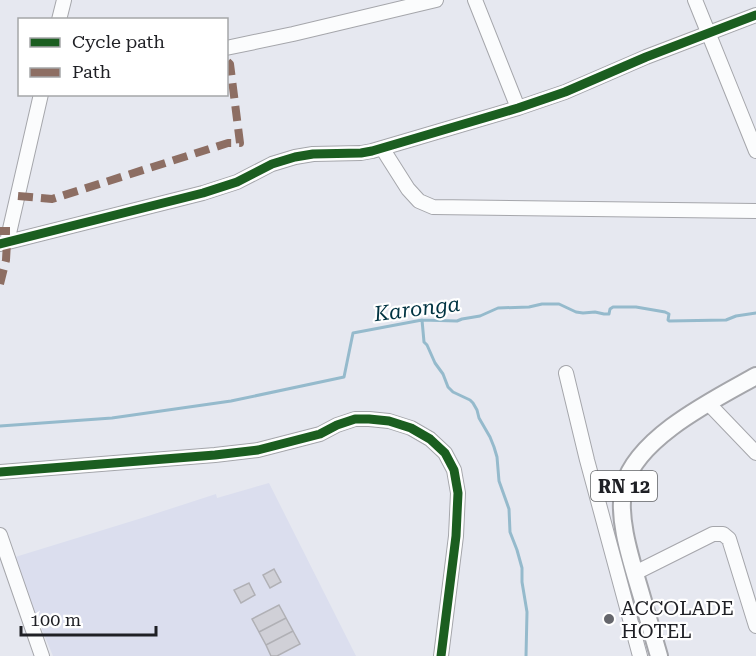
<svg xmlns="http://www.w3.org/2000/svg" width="756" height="656" font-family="'Roboto Serif',serif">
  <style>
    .built { fill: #dbdeee }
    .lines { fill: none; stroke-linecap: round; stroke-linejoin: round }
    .stream { stroke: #95bacc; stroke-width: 3 }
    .building { fill: #d0d0d7; stroke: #b0b0b5; stroke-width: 1.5 }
    .minor-casing { stroke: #a5a6ab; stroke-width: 16 }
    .major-casing { stroke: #a5a6ab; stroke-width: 20 }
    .minor { stroke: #fbfcfd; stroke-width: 14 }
    .major { stroke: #fbfcfd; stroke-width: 16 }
    .quiet { stroke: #8d6e63; stroke-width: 8; stroke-dasharray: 15 8; stroke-linecap: butt }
    .cycleway-casing { stroke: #fff; stroke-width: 13 }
    .cycleway { stroke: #1b5e20; stroke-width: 9 }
    .poi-dot { fill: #65666c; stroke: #fff; stroke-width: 2 }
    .labels { text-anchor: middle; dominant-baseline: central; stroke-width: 4.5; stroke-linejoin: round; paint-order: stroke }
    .shield { fill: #fff; stroke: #626366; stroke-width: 1.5 }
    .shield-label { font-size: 18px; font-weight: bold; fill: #1f2025 }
    .poi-label { font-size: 20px; fill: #1f2025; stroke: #fff; text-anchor: start }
    .water-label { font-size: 21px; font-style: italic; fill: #003342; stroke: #fff }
  </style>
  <rect width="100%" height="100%" fill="#e6e8f0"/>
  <path class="built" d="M269,483l87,173h-303l-41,-98 130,-40 74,-24 1,4z"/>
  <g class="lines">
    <path class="stream" d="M422,320l2,22 3,3 8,18 8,11 5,13 5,5 17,8 3,3 4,7 2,8 11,19 4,10 3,10 2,24 10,28 1,23 7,18 5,18v14l5,30 -1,44
      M0,426l112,-8 119,-17 113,-24 9,-44 69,-13 35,1 5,-2 18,-3 18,-8 31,-1 13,-3h17l17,8 7,1 12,-1 9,2h5l1,-5 3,-2h23l29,5 4,2 -1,6 1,1 57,-1 10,-4 20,-3"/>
  </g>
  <path class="building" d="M274,569l7,13 -11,6 -7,-13z
    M249,583l6,12 -14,8 -7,-13z
    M279,605l7,13 -27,14 -7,-13z
    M286,618l7,13 -27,14 -7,-13z
    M293,631l7,13 -23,12h-6l-5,-11z"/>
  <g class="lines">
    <defs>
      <path id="minor" d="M475,0l43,108
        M695,0l61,151
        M59,20l5,-20
        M226,48l67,-14 143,-34
        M382,148l26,41 11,12 14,6 323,4
        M7,242l34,-148
        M0,244l203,-51 34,-11 35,-18 23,-7 18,-3 48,-1 11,-2 146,-43 47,-16 81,-35 110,-42
        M566,373l21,87 53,196
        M708,403l48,50
        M0,472l215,-17 43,-5 62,-16 17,-9 18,-6h14l20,2 22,7 19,11 15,14 9,17 4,23 -2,43 -15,120
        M0,535l42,121
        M635,573l78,-39h10l6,5 27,87"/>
      <path id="major" d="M659,656c-6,-21 -12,-41 -18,-62 -9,-31 -25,-77 -17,-108 13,-49 91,-87 132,-110"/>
    </defs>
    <use href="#minor" class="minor-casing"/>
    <use href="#major" class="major-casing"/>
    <use href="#minor" class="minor"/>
    <use href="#major" class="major"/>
    <path class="quiet" d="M18,196l34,3 176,-56h12l-10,-79 -4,-4
      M0,231h10
      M0,284l6,-24 1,-18"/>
    <defs>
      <path id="cycleway" d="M0,244l203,-51 34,-11 35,-18 23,-7 18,-3 48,-1 11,-2 146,-43 47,-16 81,-35 110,-42
        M0,472l215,-17 43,-5 62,-16 17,-9 18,-6h14l20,2 22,7 19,11 15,14 9,17 4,23 -2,43 -15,120"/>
    </defs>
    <use href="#cycleway" class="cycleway-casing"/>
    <use href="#cycleway" class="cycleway"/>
  </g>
  <circle class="poi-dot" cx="609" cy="619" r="6"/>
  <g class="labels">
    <rect class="shield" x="591" y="471" width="66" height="30" rx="4.5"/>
    <g class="shield-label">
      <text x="624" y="486">RN 12</text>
    </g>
    <g class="poi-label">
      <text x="621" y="608">ACCOLADE<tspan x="621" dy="23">HOTEL</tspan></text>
    </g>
    <g class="water-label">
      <text transform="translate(417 309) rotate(-7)">Karonga</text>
    </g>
  </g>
  <rect x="18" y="18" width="210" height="78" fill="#ffffff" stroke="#a5a6a8" stroke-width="1.5"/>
  <rect x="30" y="38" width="30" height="9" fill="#1b5e20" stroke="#a5a6a8" stroke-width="1.5"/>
  <text x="72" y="48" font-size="18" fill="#1f2025">Cycle path</text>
  <rect x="30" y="68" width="30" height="9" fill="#8d6e63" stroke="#a5a6a8" stroke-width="1.5"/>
  <text x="72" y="78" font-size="18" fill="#1f2025">Path</text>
  <path d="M21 626v9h135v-9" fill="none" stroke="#1f2025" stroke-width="3"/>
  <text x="30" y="626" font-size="18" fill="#1f2025" stroke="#ffffff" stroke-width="4.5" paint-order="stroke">100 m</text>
</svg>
